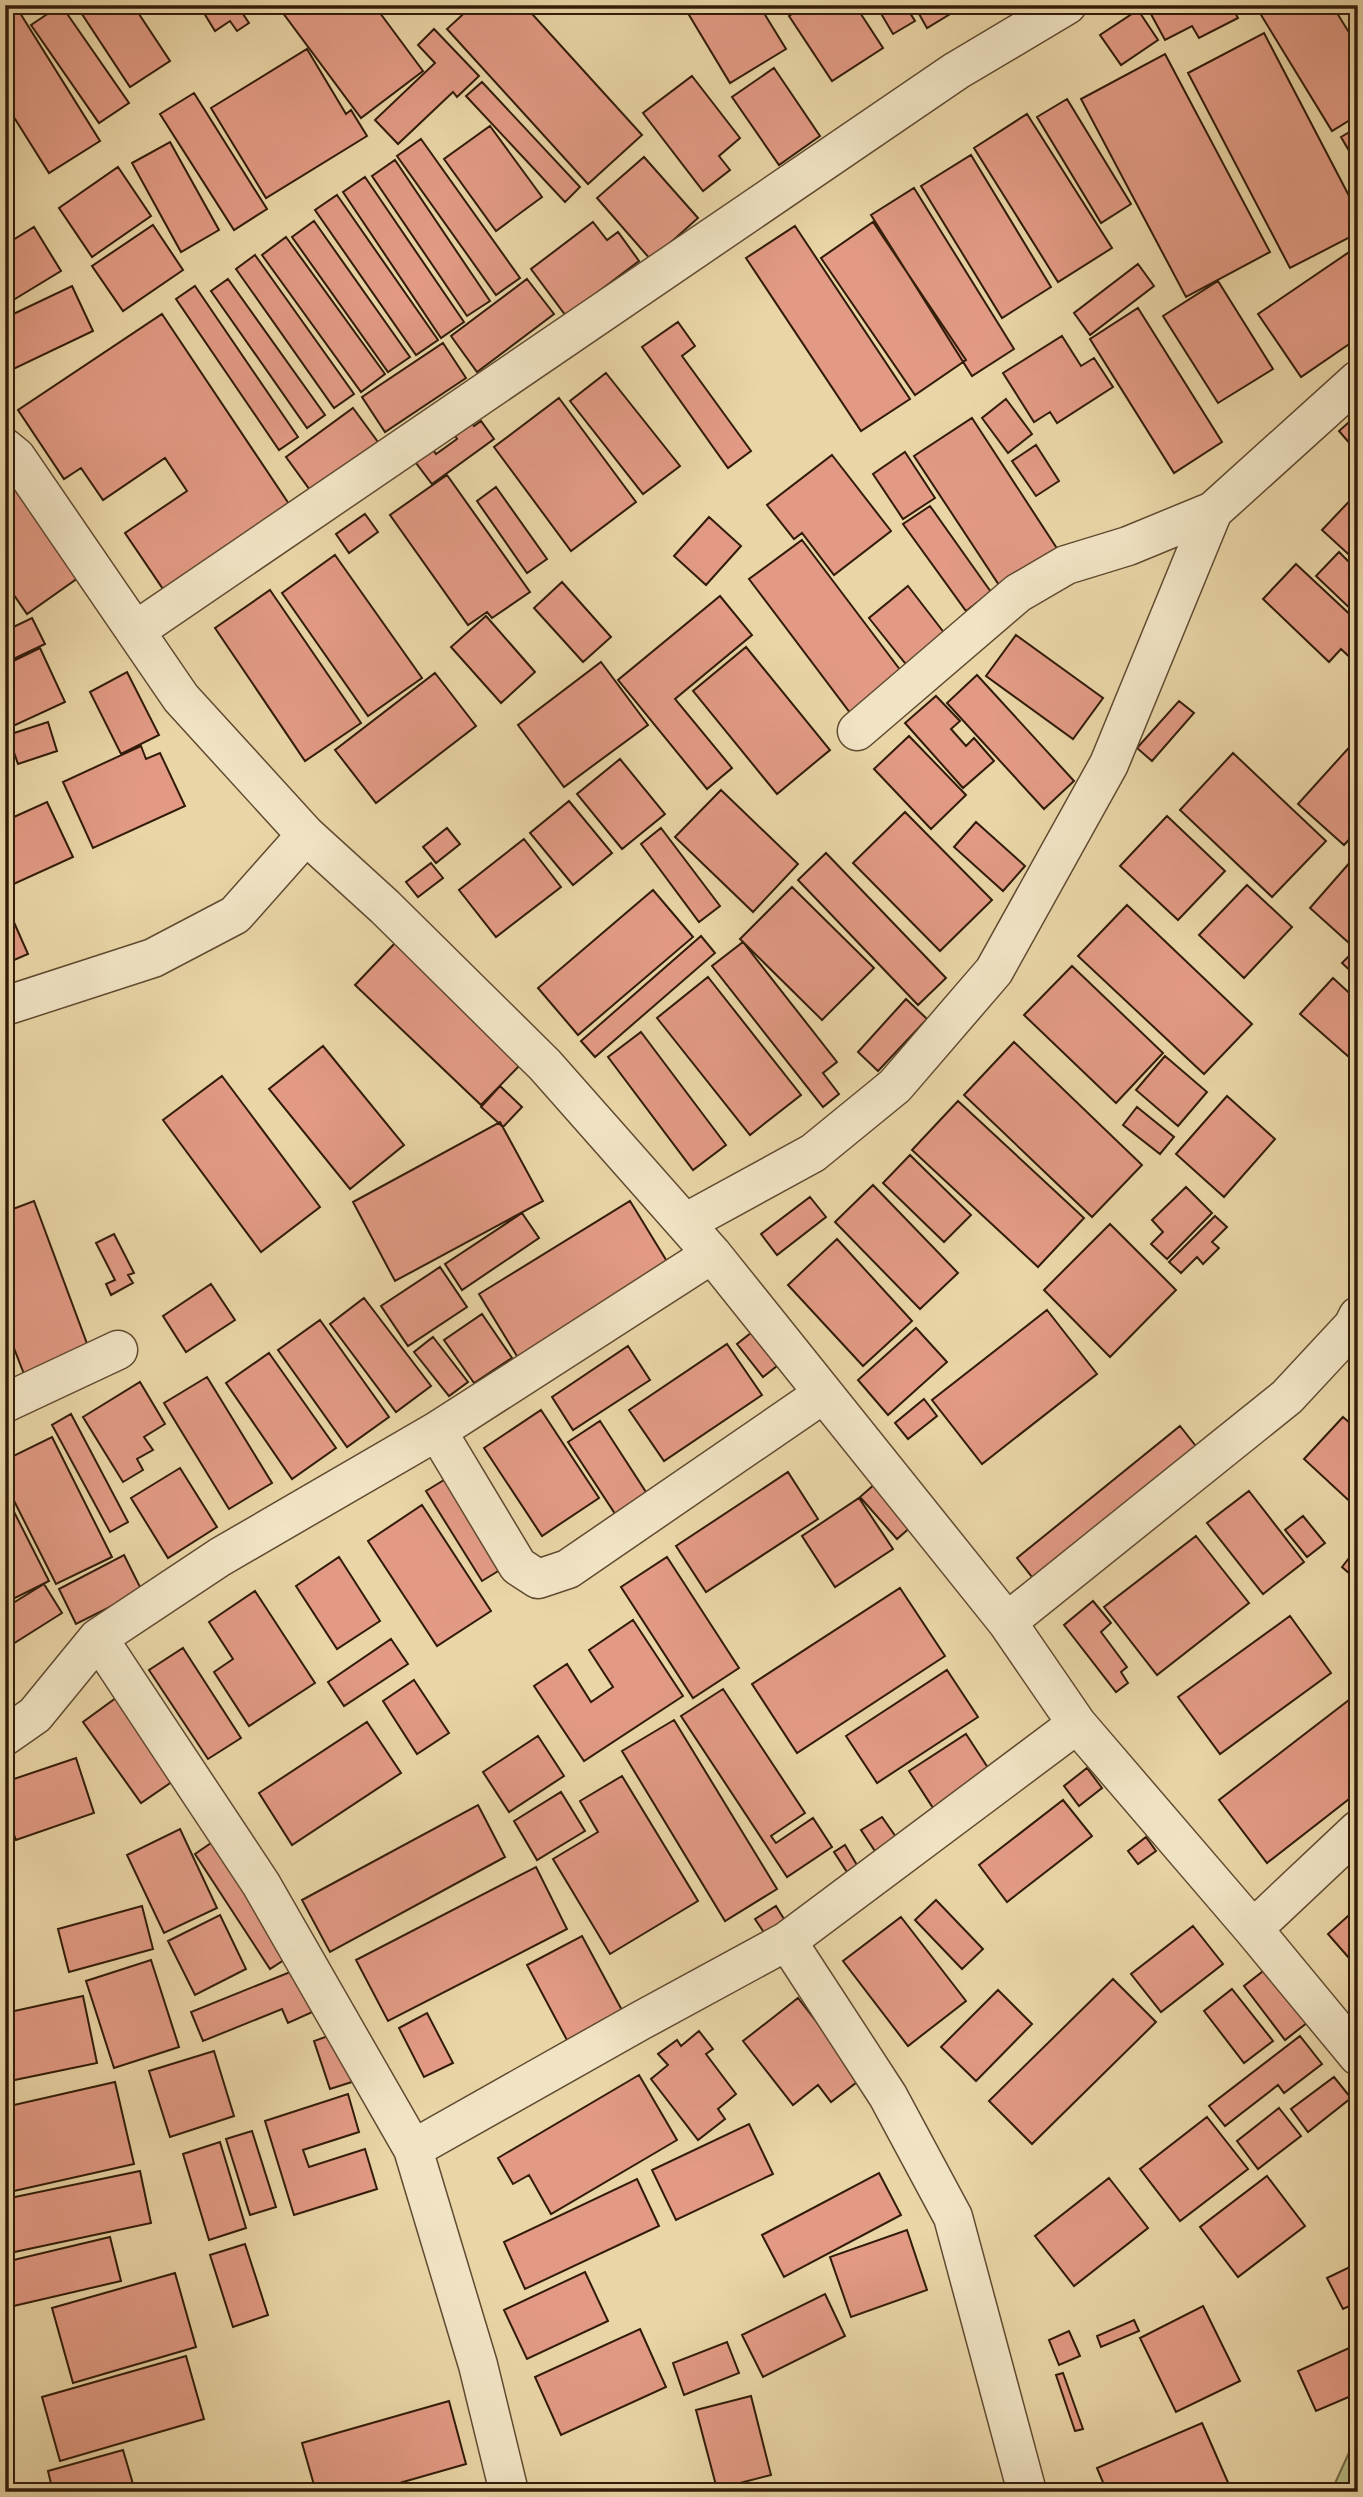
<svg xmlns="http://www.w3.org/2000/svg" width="1363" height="2497" font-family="'Gentium Book Plus',serif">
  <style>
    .green { fill: #b8bd86; stroke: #756c48; stroke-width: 2 }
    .building { fill: #e29a84; stroke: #321c09; stroke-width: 2 }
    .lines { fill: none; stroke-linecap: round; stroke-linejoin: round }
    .minor-casing { stroke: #604a30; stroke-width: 41 }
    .minor { stroke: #f1e4c5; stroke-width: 38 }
  </style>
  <rect width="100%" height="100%" fill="#e9d5a6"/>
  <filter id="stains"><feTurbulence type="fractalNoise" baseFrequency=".00286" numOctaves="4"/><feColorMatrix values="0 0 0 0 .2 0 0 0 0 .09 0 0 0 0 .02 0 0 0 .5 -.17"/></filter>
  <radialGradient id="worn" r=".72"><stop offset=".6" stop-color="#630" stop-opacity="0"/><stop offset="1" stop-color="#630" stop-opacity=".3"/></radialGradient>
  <path class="green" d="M1358,2433v59h-27z"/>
  <path class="building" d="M5,5h10l85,136 -51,32 -44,-70z
    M61,5l68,98 -30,20 -68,-98z
    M76,5h57l37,56 -40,26z
    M199,5h56l-12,9 6,9 -12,8 -7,-10 -15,10z
    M277,5h97l49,66 -62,47z
    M473,5h51l118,130 -54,49 -141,-155z
    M683,5h76l27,44 -56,34z
    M805,5h50l28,43 -51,33 -43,-65z
    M876,5h29l10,16 -22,13z
    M914,5h51l-38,23z
    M1146,5h85l7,13 -39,20 -7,-12 -27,14z
    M1255,5h77l26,42v68l-26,16z
    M1138,10l20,30 -37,25 -21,-30z
    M434,29l45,47 -22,21 -4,-5 -55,52 -23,-24 60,-57 -17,-18z
    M1264,33l94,180v20l-68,35 -102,-195z
    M307,49l39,65 5,-4 16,26 -101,62 -55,-90z
    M1165,54l105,198 -84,45 -105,-198z
    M774,68l46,68 -41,29 -47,-68z
    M692,76l48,62 -21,18 11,14 -27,21 -60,-78z
    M482,82l98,105 -15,15 -99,-106z
    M194,93l73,116 -33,21 -74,-116z
    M1067,99l64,105 -30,19 -64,-106z
    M1027,114l85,134 -54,34 -84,-134z
    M490,126l52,71 -46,34 -52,-72z
    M1358,127v39l-17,-29z
    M421,139l99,139 -24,17 -99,-139z
    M170,142l49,88 -38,22 -49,-89z
    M971,155l80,132 -49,31 -81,-132z
    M644,157l54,61 -47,42 -54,-62z
    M395,160l95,141 -23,15 -95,-140z
    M118,167l33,49 -59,41 -33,-49z
    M365,177l99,145 -23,16 -98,-146z
    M914,188l100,161 -42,27 -101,-161z
    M337,195l101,145 -22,15 -101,-145z
    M314,221l96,136 -22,15 -96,-135z
    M593,222l14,18 11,-8 21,29 -73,55 -35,-47z
    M873,222l93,138 -51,35 -94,-137z
    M153,225l30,45 -60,41 -31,-45z
    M795,226l115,173 -49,32 -115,-173z
    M34,227l27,44 -56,34v-60z
    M286,237l99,137 -24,18 -99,-137z
    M1358,246v92l-57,39 -43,-63z
    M255,255l99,139 -20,14 -98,-139z
    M1138,264l16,22 -64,49 -16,-22z
    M228,279l97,136 -18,13 -96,-137z
    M527,279l27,35 -77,58 -26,-36z
    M1218,281l55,88 -55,34 -55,-87z
    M72,286l21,45 -88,42v-55z
    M195,286l103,151 -19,13 -103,-151z
    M1138,308l84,134 -48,31 -84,-134z
    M162,314l127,190 -126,85 -38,-56 62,-42 -22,-33 -62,42 -22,-32 -17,11 -46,-69z
    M678,322l17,24 -13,10 69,95 -23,17 -86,-121z
    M1062,336l19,30 13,-8 19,29 -56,36 -7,-11 -16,10 -31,-49z
    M443,343l23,35 -81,54 -23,-35z
    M606,373l74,93 -37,28 -73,-93z
    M559,398l77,104 -65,49 -77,-104z
    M1006,399l26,35 -24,19 -26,-35z
    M353,408l25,34 -68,48 -24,-33z
    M1358,414v39l-19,-22z
    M972,418l86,132 -57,38 -87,-132z
    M470,420l4,6 7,-5 13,18 -62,45 -19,-25 18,-12 5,7 21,-15 -4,-7z
    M1036,445l23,36 -23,15 -24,-35z
    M905,452l30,46 -32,21 -30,-45z
    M832,455l59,76 -57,44 -32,-42 -8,6 -27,-34z
    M5,458l80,115 -58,41 -22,-32z
    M447,475l83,117 -38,26 -5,-6 -19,13 -78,-110z
    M496,487l51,72 -20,14 -50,-72z
    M1358,492v71l-36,-33z
    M930,506l61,86 -25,19 -63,-87z
    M365,514l13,18 -29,21 -13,-19z
    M709,517l32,29 -35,39 -32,-29z
    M802,540l105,139 -53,39 -105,-139z
    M1339,552l19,19v45l-42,-40z
    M335,555l87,123 -54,38 -86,-123z
    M1296,564l62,58v43l-17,-16 -12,13 -66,-63z
    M562,582l49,55 -28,25 -49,-54z
    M908,586l44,57 -39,30 -44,-55z
    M270,590l91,133 -56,38 -90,-133z
    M720,596l32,39 -77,64 57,69 -25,21 -89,-109z
    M486,616l49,56 -34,31 -50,-56z
    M32,618l13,26 -40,19v-32z
    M1016,635l87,63 -30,41 -87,-63z
    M746,647l84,103 -53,44 -84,-103z
    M40,648l25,54 -54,25 -6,-13v-49z
    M601,662l47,63 -84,62 -46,-62z
    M127,672l32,63 -38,19 -31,-62z
    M435,673l41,53 -100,77 -41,-53z
    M977,675l97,106 -30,28 -97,-106z
    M936,696l24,25 -9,8 15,17 8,-8 20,23 -31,27 -58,-65z
    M1179,701l15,12 -42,48 -15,-13z
    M48,722l9,29 -39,13 -10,-29z
    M909,736l57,59 -35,34 -57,-60z
    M1354,742l4,3v85l-14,15 -46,-41z
    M141,746l5,13 14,-6 25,53 -92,42 -30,-66z
    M1233,753l93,88 -54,56 -92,-87z
    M620,759l45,55 -43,35 -45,-55z
    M721,790l77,74 -45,48 -78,-75z
    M569,801l43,52 -39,32 -43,-52z
    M47,802l26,55 -68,31v-67z
    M905,812l87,88 -52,51 -87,-88z
    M1167,816l58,55 -47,49 -58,-54z
    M976,822l49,44 -22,25 -49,-44z
    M447,828l13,16 -24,19 -13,-16z
    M661,828l59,78 -21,16 -58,-78z
    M524,839l37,48 -65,50 -37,-47z
    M826,853l120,125 -28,27 -120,-125z
    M1352,860l6,5v68l-9,10 -39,-35z
    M431,863l12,15 -25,19 -12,-15z
    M1247,885l45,42 -48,51 -45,-43z
    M792,887l82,81 -52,52 -82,-81z
    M653,890l40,47 -115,98 -40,-47z
    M5,902l23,52 -23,10z
    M1127,905l125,119 -48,50 -126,-118z
    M701,936l14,17 -120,104 -14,-16z
    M397,941l127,120 -43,44 -126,-120z
    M743,942l94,120 -14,11 16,21 -16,13 -111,-141z
    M1358,947v31l-16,-15z
    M1072,966l91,87 -47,50 -92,-88z
    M708,977l93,118 -51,40 -93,-117z
    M1333,978l25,23v64l-58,-51z
    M906,999l21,20 -49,52 -20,-19z
    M641,1032l85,113 -33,25 -85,-113z
    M1014,1042l128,123 -50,52 -128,-122z
    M323,1046l81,99 -54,44 -81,-100z
    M1165,1056l42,36 -29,34 -42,-36z
    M222,1076l98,131 -59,45 -98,-132z
    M500,1086l22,21 -19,20 -22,-20z
    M1227,1096l48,43 -51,58 -48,-43z
    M958,1101l126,117 -46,49 -126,-117z
    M1137,1107l37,30 -14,17 -37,-29z
    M500,1122l43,79 -148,80 -42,-79z
    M910,1155l61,60 -27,27 -61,-59z
    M873,1185l85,88 -38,36 -85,-87z
    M1186,1187l26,26 -45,46 -16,-15 12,-12 -11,-12z
    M810,1197l16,20 -49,38 -16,-21z
    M34,1201l55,148 -65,25 -19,-49v-113z
    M630,1201l41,67 -151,93 -41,-67z
    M522,1213l17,25 -77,52 -17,-26z
    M1215,1216l12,11 -15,15 7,6 -16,16 -6,-7 -16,16 -12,-11z
    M1110,1224l66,66 -66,67 -66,-67z
    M114,1234l20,39 -6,2 5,8 -22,12 -5,-11 9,-4 -19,-37z
    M837,1239l75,82 -49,45 -75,-81z
    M440,1267l27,40 -59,39 -27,-40z
    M211,1284l24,36 -49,32 -23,-36z
    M364,1298l67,88 -35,26 -66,-88z
    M1047,1310l50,64 -115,90 -50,-64z
    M482,1314l30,44 -38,25 -30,-43z
    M320,1320l69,97 -42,30 -69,-97z
    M916,1328l31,34 -59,53 -30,-35z
    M756,1329l26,33 -19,15 -26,-33z
    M433,1337l35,45 -19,14 -35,-44z
    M727,1344l35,51 -98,66 -35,-51z
    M628,1346l22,34 -77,50 -21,-33z
    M269,1353l67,95 -44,31 -66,-96z
    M207,1377l65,106 -43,26 -65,-106z
    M140,1382l25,42 -21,13 9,13 -16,9 6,11 -20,12 -40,-65z
    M924,1399l13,17 -29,23 -13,-16z
    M541,1410l58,88 -57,38 -58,-88z
    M71,1414l57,108 -18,10 -58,-107z
    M1343,1417l15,13v79l-54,-50z
    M600,1421l55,85 -32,20 -55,-84z
    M1180,1426l19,24 -163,132 -19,-24z
    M52,1437l60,120 -56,27 -51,-101v-23z
    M180,1468l37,59 -49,31 -37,-60z
    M788,1472l30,47 -112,73 -30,-46z
    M452,1475l56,90 -26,16 -56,-90z
    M884,1476l36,43 -23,20 -37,-42z
    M1249,1491l55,71 -41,32 -56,-71z
    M5,1494l44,87 -44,22z
    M859,1498l34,51 -58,38 -33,-51z
    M422,1505l69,106 -54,35 -69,-105z
    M1303,1516l22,27 -18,14 -22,-27z
    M1196,1536l53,67 -92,72 -53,-68z
    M1357,1548h1v33l-16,-14z
    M124,1555l18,36 -66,33 -17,-35z
    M339,1557l41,64 -43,28 -41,-63z
    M667,1557l72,111 -46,30 -72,-111z
    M44,1584l18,29 -57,36v-41z
    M900,1588l45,68 -148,97 -45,-69z
    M255,1591l60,92 -66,43 -35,-54 19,-13 -24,-37z
    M1093,1601l18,22 -10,9 26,35 -6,5 7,11 -12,9 -52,-67z
    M1290,1616l41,57 -111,81 -42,-57z
    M633,1620l50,76 -99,65 -50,-75 33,-22 24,38 22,-15 -24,-37z
    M391,1639l17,25 -64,42 -16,-24z
    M183,1648l58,90 -33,21 -59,-89z
    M947,1670l31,47 -101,66 -31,-47z
    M414,1680l35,53 -32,21 -34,-53z
    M723,1689l82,124 -34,23 5,7 37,-25 19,29 -45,30 -106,-161z
    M1358,1693v99l-91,71 -48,-63z
    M120,1695l59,82 -38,26 -58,-81z
    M674,1720l103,169 -52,32 -103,-170z
    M367,1722l34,51 -109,72 -33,-52z
    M966,1734l26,40 -57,37 -26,-40z
    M538,1736l26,40 -55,36 -26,-40z
    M76,1758l18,55 -78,27 -11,-30v-28z
    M1087,1768l15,20 -23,18 -15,-20z
    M622,1776l76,125 -88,53 -57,-95 45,-27 -18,-31z
    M561,1792l24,39 -48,29 -23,-39z
    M1063,1800l29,36 -85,66 -28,-37z
    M478,1805l27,52 -175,95 -28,-52z
    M882,1817l14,20 -21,14 -14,-21z
    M180,1829l37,79 -53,25 -37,-78z
    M1146,1837l10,14 -18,13 -10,-13z
    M217,1839l76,115 -23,15 -75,-115z
    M845,1845l12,20 -10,7 -13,-20z
    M536,1867l31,62 -179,92 -32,-61z
    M936,1900l47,49 -21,20 -47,-49z
    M142,1906l11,43 -84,23 -11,-43z
    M776,1906l11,18 -20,13 -12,-18z
    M1358,1907v57l-2,2 -28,-32z
    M220,1915l26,54 -51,26 -27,-54z
    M901,1917l65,84 -58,45 -65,-85z
    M1193,1926l30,38 -62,48 -30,-38z
    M582,1936l41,76 -55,30 -41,-77z
    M151,1960l28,87 -65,21 -28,-87z
    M1271,1965l41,54 -27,21 -41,-54z
    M300,1968l17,42 -29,13 -6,-14 -79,32 -12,-29z
    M1113,1979l43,43 -124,122 -43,-43z
    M1232,1989l41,52 -29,22 -40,-52z
    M998,1990l34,34 -56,57 -35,-34z
    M83,1996l14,67 -92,19v-69z
    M798,1998l63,81 -30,23 -13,-17 -25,20 -50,-64z
    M427,2013l26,50 -29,14 -25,-49z
    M342,2031l16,49 -28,9 -16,-48z
    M699,2031l14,18 -7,5 30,40 -18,15 7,10 -27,21 -47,-61 17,-14 -10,-11 19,-14 4,6z
    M1300,2036l22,28 -38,29 -6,-8 -53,41 -16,-20z
    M214,2051l20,65 -64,21 -21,-66z
    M639,2075l38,65 -126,74 -22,-39 -16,9 -15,-26z
    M1334,2077l17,21 -43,34 -17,-23z
    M115,2082l19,82 -129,29v-86z
    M348,2094l11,38 -56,18 6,17 56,-18 12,40 -83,26 -29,-94z
    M1279,2108l22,28 -43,33 -21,-28z
    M1207,2117l41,52 -68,52 -40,-52z
    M749,2124l24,50 -97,46 -24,-50z
    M252,2131l24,76 -26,8 -24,-76z
    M220,2142l26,86 -37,12 -26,-86z
    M140,2171l11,52 -146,31v-55z
    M879,2173l22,42 -117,62 -22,-42z
    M1267,2176l38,50 -67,51 -38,-50z
    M1109,2178l39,50 -74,58 -39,-50z
    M637,2179l22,47 -134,63 -21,-47z
    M907,2230l20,60 -76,27 -21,-60z
    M110,2237l11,44 -116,27v-46z
    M245,2244l23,71 -35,12 -23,-72z
    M1358,2263v39l-15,7 -16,-31z
    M585,2272l23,49 -81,38 -23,-49z
    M175,2273l21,74 -123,36 -21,-75z
    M825,2294l20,42 -82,41 -21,-42z
    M1203,2306l37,75 -64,31 -36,-74z
    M1134,2320l5,11 -38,16 -4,-11z
    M640,2329l26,58 -105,48 -26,-58z
    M1069,2331l11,25 -21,9 -10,-25z
    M727,2342l12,31 -55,22 -11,-32z
    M1358,2344v49l-42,18 -18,-40z
    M186,2356l18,63 -144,42 -18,-64z
    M1063,2373l20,56 -8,2 -19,-56z
    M751,2396l20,79 -54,14 -21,-79z
    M449,2401l17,63 -98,28h-52l-14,-49z
    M1202,2423l28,64 -10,5h-113l-10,-24z
    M123,2450l10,34 -27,8h-53l-5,-21z"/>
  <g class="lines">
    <defs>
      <path id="minor" d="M5,448l11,9 165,241 125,137 79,72 160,158 167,189 295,368 70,102 176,205 105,127
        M135,631l821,-560 111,-66
        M857,731l161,-138 48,-28 62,-19 85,-35
        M5,1006l148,-48 82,-43 71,-80
        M685,1223l128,-70 82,-67 99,-115 115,-207 104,-253 145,-131
        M5,1403l113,-53
        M437,1431l81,135 20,13 30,-10 255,-175
        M1007,1622l280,-225 66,-71 5,-10
        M98,1638l163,246 152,265 65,216 31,127
        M5,1736l30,-21 63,-77 122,-81 217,-126 275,-177
        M1253,1929l105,-99
        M787,1941l101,155 65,121 74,275
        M413,2149l227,-128 147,-80 290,-217"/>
    </defs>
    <use href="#minor" class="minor-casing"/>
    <use href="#minor" class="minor"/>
  </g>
  <rect width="1363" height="2497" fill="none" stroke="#e9d5a6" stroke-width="28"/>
  <rect x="7" y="7" width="1349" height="2483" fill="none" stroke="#321c09" stroke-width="3.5"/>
  <rect x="14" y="14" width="1335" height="2469" fill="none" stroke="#321c09" stroke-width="2"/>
  <rect width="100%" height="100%" filter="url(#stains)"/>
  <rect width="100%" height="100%" fill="url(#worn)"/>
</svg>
